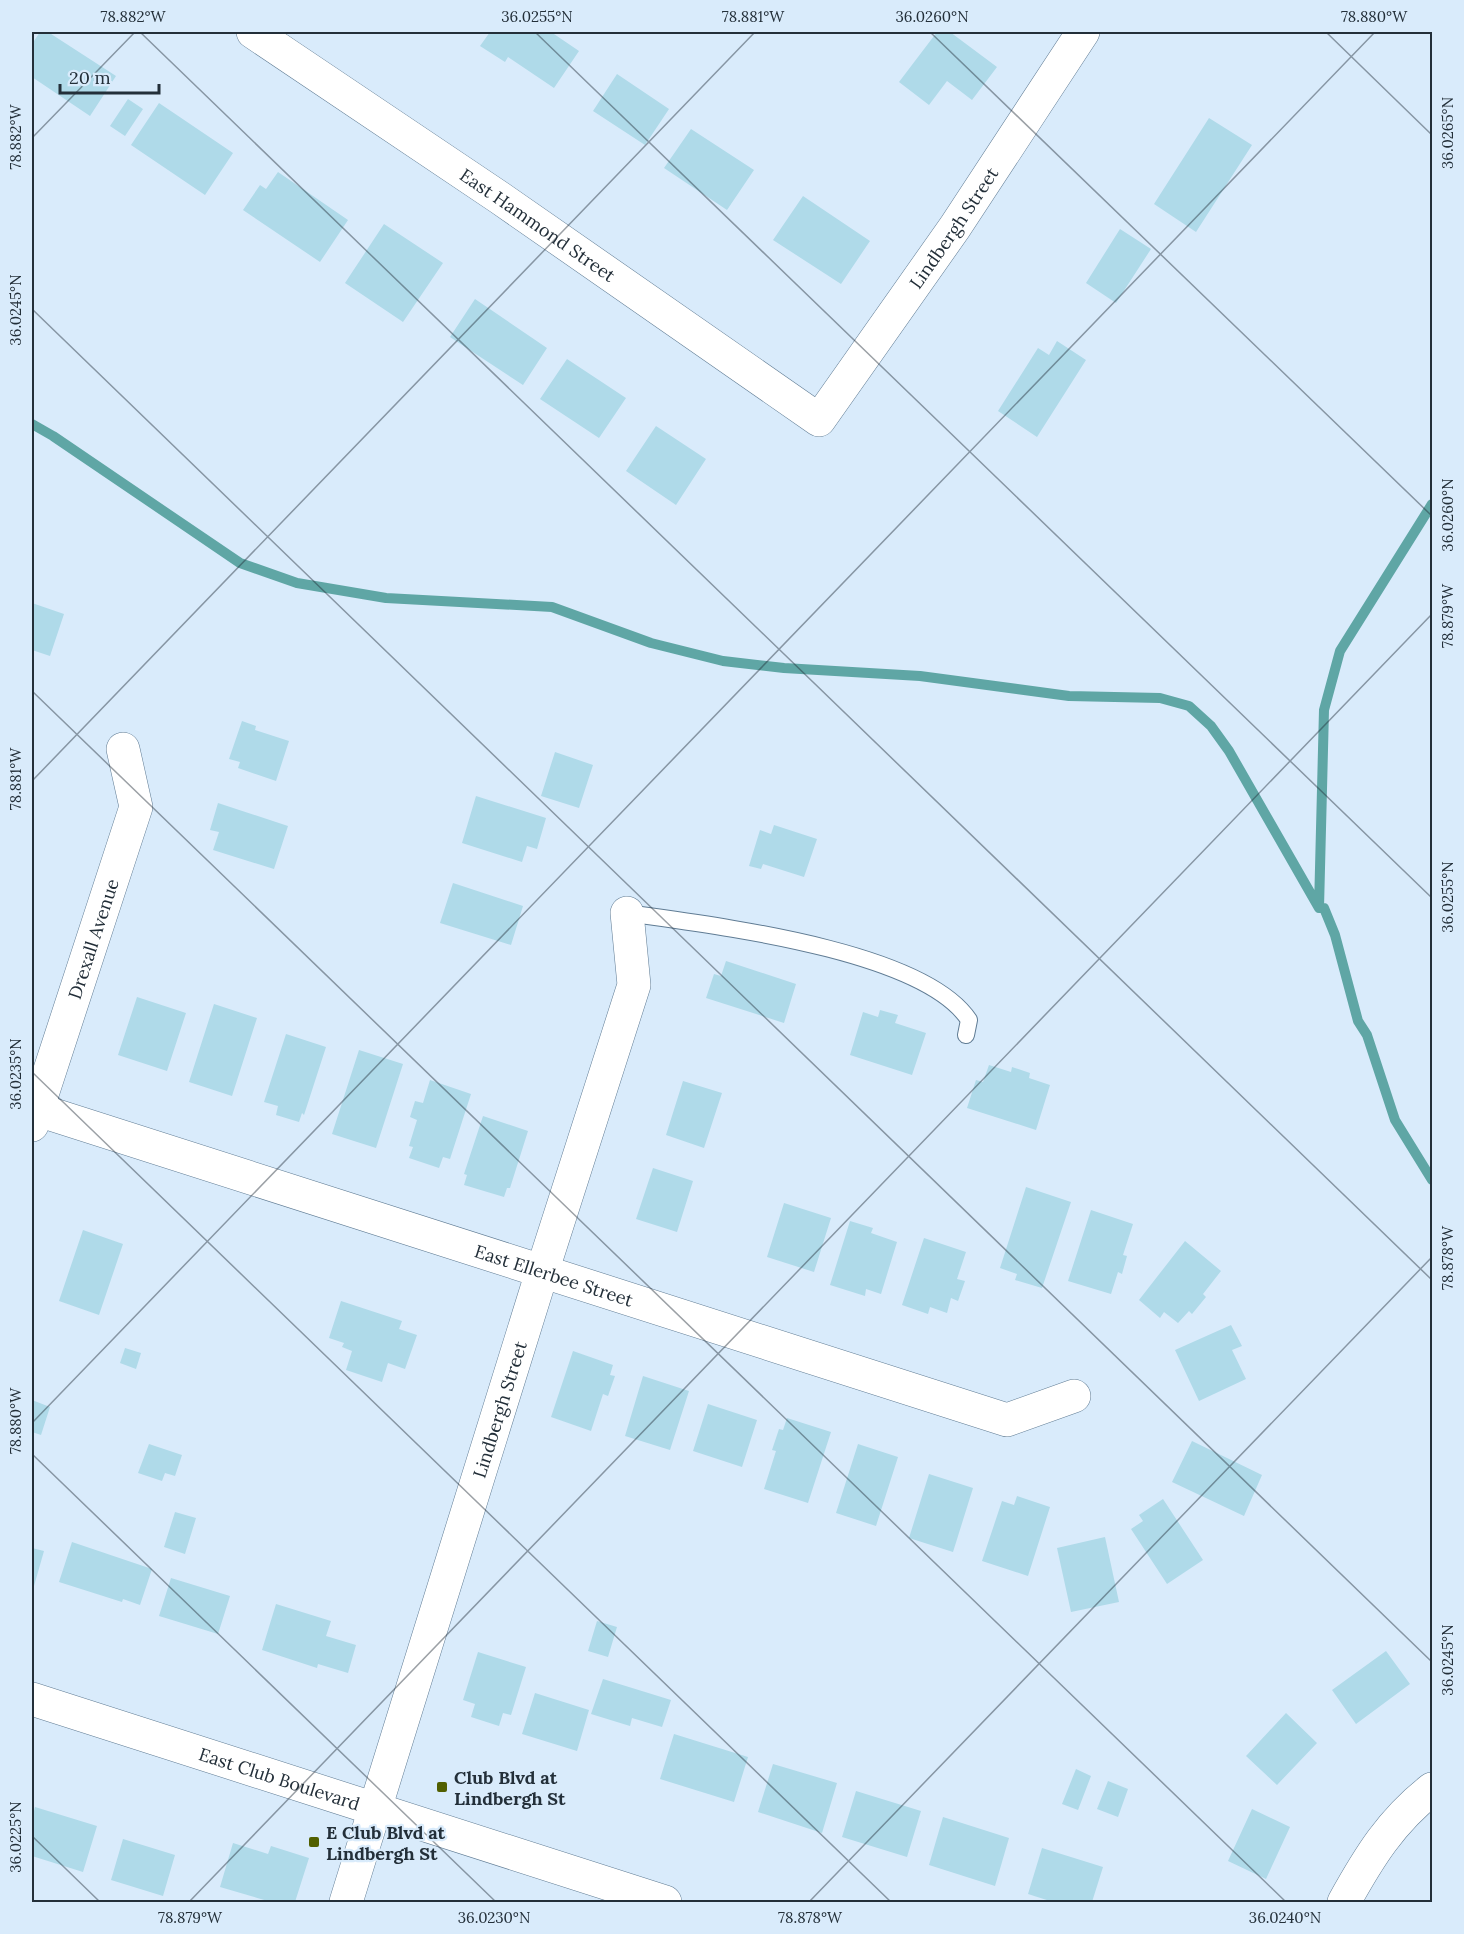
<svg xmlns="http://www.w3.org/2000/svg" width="1464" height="1934" font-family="Lora,serif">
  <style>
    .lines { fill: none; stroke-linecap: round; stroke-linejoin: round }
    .stream { stroke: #5fa6a5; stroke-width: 10 }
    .building { fill: #afdae9 }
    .service-casing { stroke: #607c94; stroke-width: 18 }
    .minor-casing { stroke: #607c94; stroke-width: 34 }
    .tertiary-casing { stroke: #607c94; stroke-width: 34 }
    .service { stroke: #fff; stroke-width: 16 }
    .minor { stroke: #fff; stroke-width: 33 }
    .tertiary { stroke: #fff; stroke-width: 33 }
    .ticks { fill: none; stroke: #232f39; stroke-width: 1.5; stroke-opacity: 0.45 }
    .poi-dot { fill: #515f00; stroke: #d9ebfb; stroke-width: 2 }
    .labels { text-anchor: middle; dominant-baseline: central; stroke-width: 4.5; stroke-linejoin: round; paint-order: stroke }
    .street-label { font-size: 18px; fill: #232f39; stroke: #d9ebfb }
    .poi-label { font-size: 18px; font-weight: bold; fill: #232f39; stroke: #d9ebfb; text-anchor: start }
    .neatline { fill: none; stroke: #232f39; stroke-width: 2 }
    .ticks-label { font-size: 15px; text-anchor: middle; fill: #232f39 }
  </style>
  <rect width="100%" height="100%" fill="#d9ebfb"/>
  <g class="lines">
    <path class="stream" d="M32,424l21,12 187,127 57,20 89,15 166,9 99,36 72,18 61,7 136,8 149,20 91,2 29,8 22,20 18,25 90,157
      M1432,504l-92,147 -16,59 -5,198h5l11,27 23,86 9,14 28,85 37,60"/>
  </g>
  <path class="building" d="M40,32h8l68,44 -26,40 -58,-39v-33z
    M490,32h61l28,19 -25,37 -46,-31 -3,5 -25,-16z
    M937,32h13l47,35 -25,33 -25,-19 -18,24 -30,-23z
    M617,74l52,35 -24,36 -52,-34z
    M128,99l15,10 -18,27 -15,-10z
    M159,103l74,50 -28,42 -74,-50z
    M1209,118l43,27 -56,87 -42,-28z
    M691,129l63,41 -27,40 -63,-42z
    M278,172l70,48 -28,42 -77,-52 17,-25 6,4z
    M803,196l67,45 -29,43 -68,-44z
    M384,224l59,39 -40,59 -58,-39z
    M1120,229l31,20 -35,54 -30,-20z
    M475,299l72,49 -24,37 -73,-48z
    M1057,341l29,19 -49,77 -39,-26 40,-63 11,7z
    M567,359l59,39 -27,40 -59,-39z
    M656,426l50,33 -30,46 -50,-34z
    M32,603l32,11 -14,42 -18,-6z
    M242,721l14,5 -1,4 34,11 -13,40 -38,-13 2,-6 -11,-3z
    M555,752l38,13 -14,43 -38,-12z
    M476,796l70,22 -9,31 -10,-3 -5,16 -60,-19z
    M218,803l70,23 -14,43 -61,-19 6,-18 -9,-2z
    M774,825l43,14 -13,38 -41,-13 -2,5 -12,-3 11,-36 11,4z
    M453,883l70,23 -12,39 -71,-22z
    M726,961l70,23 -12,39 -78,-25 8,-24 7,2z
    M137,997l49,16 -19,58 -49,-16z
    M214,1004l43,14 -25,78 -43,-14z
    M880,1010l18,5 -3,8 31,10 -14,42 -62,-20 13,-43 15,5z
    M286,1034l40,13 -22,68 -2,-2 -3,9 -23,-7 2,-9 -14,-4z
    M359,1050l44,14 -27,84 -44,-14z
    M989,1065l22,7 1,-5 18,6 -1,5 21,7 -14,45 -69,-22 9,-28 7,2z
    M430,1080l41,14 -21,65 -7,-2 -4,11 -30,-10 4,-11 -4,-1 8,-26 -7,-3 5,-16 8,2z
    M683,1081l39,12 -18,55 -38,-13z
    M483,1116l45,15 -18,57h-3l-3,9 -40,-12 3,-10 -3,-1z
    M653,1168l40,13 -16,51 -41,-13z
    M1026,1187l45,15 -29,86 -27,-8 2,-6 -17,-6z
    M784,1203l47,15 -17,54 -47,-15z
    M1091,1210l42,14 -10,31 4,1 -5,18 -4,-2 -7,22 -43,-13z
    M850,1221l23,7 -2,5 26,9 -16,52 -15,-5 -1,7 -35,-11z
    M83,1230l40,14 -24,71 -40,-14z
    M924,1238l42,14 -9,27 8,2 -7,20 -7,-3 -4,15 -17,-6 -2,7 -26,-9z
    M1185,1241l36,30 -18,23 3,3 -14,17 -3,-3 -11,12 -14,-11 -4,6 -21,-18z
    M341,1301l61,20 -3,8 18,6 -12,34 -17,-6 -6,19 -36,-12 6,-19 -10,-4 2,-4 -15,-5z
    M1231,1325l11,21 -10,4 14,29 -47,22 -24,-51z
    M125,1348l16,5 -5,16 -16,-6z
    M573,1351l40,14 -3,10 5,1 -7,20 -5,-2 -12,37 -40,-14z
    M643,1376l46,15 -19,59 -45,-14z
    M32,1400l18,7 -9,28 -9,-3z
    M708,1404l49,16 -15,47 -49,-16z
    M787,1418l44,14 -23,71 -44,-14 12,-38 -4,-1 7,-21 4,1z
    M1192,1441l70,34 -18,41 -72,-34z
    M149,1444l33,11 -7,21 -10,-3 -3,8 -24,-8z
    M858,1444l40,13 -22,69 -40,-13z
    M929,1474l44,14 -20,64 -44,-14z
    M1017,1496l33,11 -22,69 -46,-15 20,-60 12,4z
    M1163,1499l40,61 -36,24 -36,-55 12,-8 -4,-6z
    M175,1512l21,6 -11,36 -21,-7z
    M1105,1537l14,65 -48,10 -14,-64z
    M72,1542l80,27 -12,36 -17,-6 -1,3 -63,-20z
    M32,1548l12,3 -12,42z
    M171,1578l59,18 -12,38 -59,-18z
    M276,1604l55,17 -5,15 30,9 -8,28 -30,-9 -1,4 -55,-18z
    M597,1621l20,6 -9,30 -20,-6z
    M1386,1651l24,33 -54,40 -24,-34z
    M478,1652l48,15 -15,48 -8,-2 -4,13 -28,-9 4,-13 -12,-4z
    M603,1679l68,21 -9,27 -30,-9 -2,8 -39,-12z
    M535,1693l54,17 -12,41 -55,-17z
    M1286,1713l31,30 -40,42 -31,-29z
    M674,1734l74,23 -14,45 -74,-23z
    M773,1764l64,19 -15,50 -64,-21z
    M1076,1769l15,7 -13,34 -16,-6z
    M1108,1781l20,8 -10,28 -21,-8z
    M856,1791l65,20 -14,46 -65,-20z
    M35,1807l62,19 -14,46 -51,-16v-37z
    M1252,1809l38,18 -24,52 -38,-18z
    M943,1817l66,21 -14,48 -66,-21z
    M123,1839l52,16 -12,41 -52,-16z
    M233,1843l35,11 3,-8 38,12 -14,44h-24l-51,-15z
    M1042,1848l61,19 -11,35h-39l-25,-8z"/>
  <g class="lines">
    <defs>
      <path id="service" d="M627,913c82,12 295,36 342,107l-3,15"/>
      <g id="minor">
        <path id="s1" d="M253,32l247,166 319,222 136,-193 128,-195"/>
        <path id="s2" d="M32,1108l975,312 67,-24"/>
        <path id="s3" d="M32,1125l104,-318 -13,-58"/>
        <path id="s4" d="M346,1902l196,-630 92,-287 -7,-72"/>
        <path d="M1344,1902c25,-45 47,-81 88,-113"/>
      </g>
      <g id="tertiary">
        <path id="s5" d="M32,1699l633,203"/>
      </g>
    </defs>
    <use href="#service" class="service-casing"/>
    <use href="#minor" class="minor-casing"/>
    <use href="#tertiary" class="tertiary-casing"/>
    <use href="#service" class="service"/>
    <use href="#minor" class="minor"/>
    <use href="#tertiary" class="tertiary"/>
  </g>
  <path class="ticks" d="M140,32l1292,1248M535,32l897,866M930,32l502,484M1326,32l106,103M32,138l103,-106M32,309l1400,1353M32,691l1254,1211M32,781l723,-749M32,1072l859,830M32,1423l1343,-1391M32,1454l464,448M32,1836l68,66M189,1902l1243,-1288M809,1902l623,-645M1429,1902l3,-3"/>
  <g class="poi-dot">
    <rect x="436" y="1781" width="12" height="12" rx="3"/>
    <rect x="308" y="1836" width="12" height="12" rx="3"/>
  </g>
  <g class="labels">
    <g class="street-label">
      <text stroke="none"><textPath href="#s1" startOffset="344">East Hammond Street</textPath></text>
      <text stroke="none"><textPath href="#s1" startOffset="921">Lindbergh Street</textPath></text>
      <text stroke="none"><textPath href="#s3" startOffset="196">Drexall Avenue</textPath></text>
      <text stroke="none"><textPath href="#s2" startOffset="548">East Ellerbee Street</textPath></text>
      <text stroke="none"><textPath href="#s4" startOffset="516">Lindbergh Street</textPath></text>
      <text stroke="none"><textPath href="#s5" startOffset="260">East Club Boulevard</textPath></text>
    </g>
    <g class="poi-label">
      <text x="454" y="1777">Club Blvd at<tspan x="454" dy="21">Lindbergh St</tspan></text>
      <text x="326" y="1832">E Club Blvd at<tspan x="326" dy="21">Lindbergh St</tspan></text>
    </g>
  </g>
  <rect width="1464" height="1934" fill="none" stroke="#d9ebfb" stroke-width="66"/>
  <path d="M60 84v9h99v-9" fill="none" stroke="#232f39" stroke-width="3"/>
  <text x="69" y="84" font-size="18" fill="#232f39" stroke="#d9ebfb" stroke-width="4.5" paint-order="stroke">20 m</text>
  <rect x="33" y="33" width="1398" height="1868" class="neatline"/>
  <g class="ticks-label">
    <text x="133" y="22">78.882°W</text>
    <text x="537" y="22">36.0255°N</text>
    <text x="753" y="22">78.881°W</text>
    <text x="932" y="22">36.0260°N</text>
    <text x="1374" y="22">78.880°W</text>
    <text transform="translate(1448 133) rotate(-90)" y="5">36.0265°N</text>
    <text transform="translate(16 137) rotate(-90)" y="5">78.882°W</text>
    <text transform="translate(16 310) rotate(-90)" y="5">36.0245°N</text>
    <text transform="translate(1448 515) rotate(-90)" y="5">36.0260°N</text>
    <text transform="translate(1448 616) rotate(-90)" y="5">78.879°W</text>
    <text transform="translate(16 779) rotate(-90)" y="5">78.881°W</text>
    <text transform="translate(1448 897) rotate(-90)" y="5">36.0255°N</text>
    <text transform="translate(16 1074) rotate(-90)" y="5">36.0235°N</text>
    <text transform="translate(1448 1258) rotate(-90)" y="5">78.878°W</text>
    <text transform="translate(16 1421) rotate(-90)" y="5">78.880°W</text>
    <text transform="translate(1448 1660) rotate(-90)" y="5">36.0245°N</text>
    <text transform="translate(16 1837) rotate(-90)" y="5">36.0225°N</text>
    <text x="190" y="1923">78.879°W</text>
    <text x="494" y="1923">36.0230°N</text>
    <text x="810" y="1923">78.878°W</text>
    <text x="1285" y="1923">36.0240°N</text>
  </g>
</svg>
